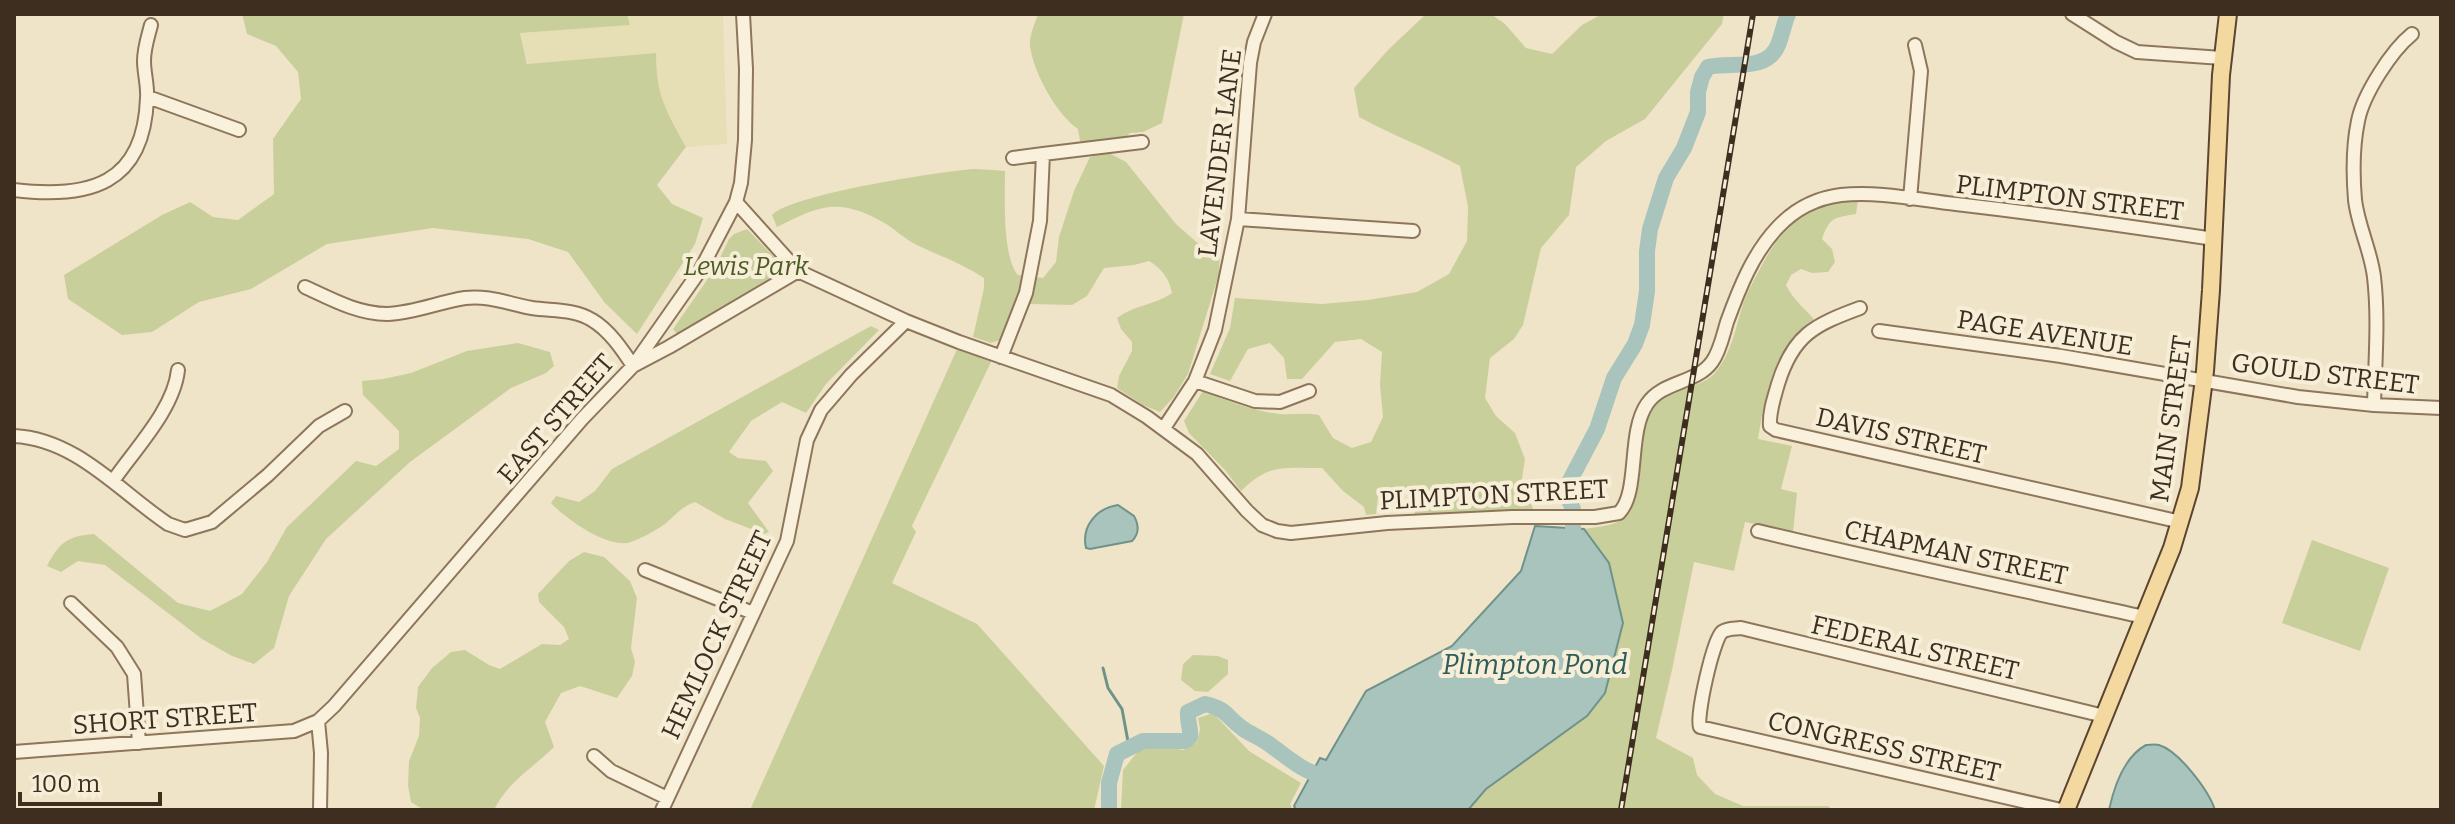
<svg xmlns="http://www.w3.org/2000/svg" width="2455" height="824" font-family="Bitter,serif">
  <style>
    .farmland { fill: #e6deb5 }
    .green { fill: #c9cf9b }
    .water { fill: #a9c4bc; stroke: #6f938a; stroke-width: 2 }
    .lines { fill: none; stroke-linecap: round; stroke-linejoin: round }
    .stream { stroke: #6f938a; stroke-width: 3 }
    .river { stroke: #a9c4bc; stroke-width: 16 }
    .minor-casing { stroke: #8d765c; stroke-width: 16 }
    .major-casing { stroke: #5b4430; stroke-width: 20 }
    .minor { stroke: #faf1dc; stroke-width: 12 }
    .major { stroke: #f3d9a0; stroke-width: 16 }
    .rail-casing { stroke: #3d2e20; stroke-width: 6 }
    .rail { stroke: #f7eed8; stroke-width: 3; stroke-dasharray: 9; stroke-linecap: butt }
    .labels { text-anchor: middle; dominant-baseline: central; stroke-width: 8; stroke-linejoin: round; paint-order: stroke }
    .street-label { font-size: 26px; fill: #3d2e20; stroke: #f7eed8 }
    .park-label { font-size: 26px; font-style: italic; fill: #4d5a26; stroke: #f7eed8 }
    .water-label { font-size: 28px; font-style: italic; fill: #2f5d5a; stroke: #f7eed8 }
  </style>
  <rect width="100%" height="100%" fill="#f0e4c8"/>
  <path class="farmland" d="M627,14h96l4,130 -41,3 -25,-47 -5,-23v-24l-128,11 -8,-31 109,-8z"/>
  <path class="green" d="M242,14h385l3,11 -110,8 7,31 129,-11c0,43 10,57 30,94l-29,38 15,19 31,14 -8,26 -58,90 -32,-31 -37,-51 -40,-13 -95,-11 -106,16 -76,45 -52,13 -47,30 -30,3 -54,-36 -4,-24 98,-60 28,-13 23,15 25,3 36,-26 -1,-55 28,-40 -3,-27 -22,-26 -29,-12z
    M1038,14h146l-22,109 -19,9 -13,1 -3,3 -22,5h-25l-2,-12c-21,-14 -45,-57 -48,-83 -1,-10 5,-23 8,-32z
    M1432,14h59l14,10 21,24 26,6 30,-29 20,-11h122l-2,10 -77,95 -39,22 -30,26 -7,48 -28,33 -18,77 -9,14 -24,19 -5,40 11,18 19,17 10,26 -5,33 10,8 3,9 -118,7 -1,-25 -35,-3 -3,26 -10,1 -2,-8 -21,-16 -21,-23c-38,0 -53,-5 -81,23l-16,-21 -36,-37 -5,-12 19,-30c25,10 50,20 77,23 13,1 25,-2 39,1l14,23 19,10 19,-6 12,-25 -3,-32 2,-33 -21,-13 -26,3 -33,37h-15l-3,-21 -14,-15 -22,6 -18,32 -20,-7 20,-46 5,-30 87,6 46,-4 49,-8 32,-18 18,-33 1,-34 -8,-41c-33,-18 -68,-31 -101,-49l-5,-29 35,-39 36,-34z
    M1109,153l17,9 50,62 25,22 19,8 -1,20 -31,100 -15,24 -13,14 -17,-7 -26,-17 2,-12 13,-25v-9l-11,-13 -4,-11c17,-13 38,-13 55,-25 -3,-15 -10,-24 -23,-32l-15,4 -30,3 -17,28 -15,9 -41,-1 -18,6 -13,30 -9,3 -18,-6 11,-49v-10c-21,-14 -44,-22 -67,-33 -13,-6 -23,-17 -36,-24 -44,-24 -62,-15 -104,6l-5,-12c20,-21 166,-43 201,-46 10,0 21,1 32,2 0,25 -3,86 13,104l25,3 13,-16 3,-25 15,-46 16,-34z
    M1858,200l-2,14c-23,4 -26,3 -34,25l10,10 3,13 -7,10 -16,1 -11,-4 -10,6 -5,10c7,15 20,24 30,37 -43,31 -50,68 -58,117l34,7 -11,43 16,4 -4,39 -48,-10 -11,49 -40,-9 -22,108 -16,68 37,20 4,17 18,19 28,12h85l5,4h-365l18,-21 101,-72 2,-180 -5,-8c13,-2 30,-3 41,-11 20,-15 7,-84 25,-110 14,-21 47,-17 64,-34 18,-20 22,-49 30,-73 5,-13 13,-26 19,-38 24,-43 44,-60 95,-63z
    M747,229l35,36v8l-4,4 -100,58 -5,-6 41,-59 15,-31 5,-5z
    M871,326l8,4 -53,54 -20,29 -24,-11 -31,19 -22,31 9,6 28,3 7,10 -25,32 21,29 -5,2 -39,-15 -30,-17c-14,5 -18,12 -29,21 -7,6 -31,19 -39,20 -23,3 -61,-24 -76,-40l5,-7 23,6 16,-11 17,-22z
    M518,343l32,9 4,14 -8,7 -35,15 -101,74 -84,77 -37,57 -15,52 -20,16 -22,-8 -30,-17 -97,-74 -27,-4 -17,11 -14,-6c12,-23 20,-30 47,-32l84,69 32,8 32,-17 25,-32 20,-35 69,-66 20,5 23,-17v-18l-36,-36 -1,-14 21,-2 28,-6 56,-22z
    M958,347l34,13 -80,166 4,6 -24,51 85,41 127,142 -10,44h-344z
    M2312,540l77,28 -29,83 -78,-28z
    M584,552l20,5 26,24 7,17 -6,50 4,14 -3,14 -15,22 -37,-12 -19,7 -16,29 9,25c-22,22 -46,34 -60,63h-70l-13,-8 -3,-16 1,-25 10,-25 1,-18 -4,-10 2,-21 14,-19 19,-16 14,-2 24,15 11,4 42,-25 18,1 9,-6 -5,-12 -25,-25 -1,-8 31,-33z
    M1193,655l25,1 10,4v14l-20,18 -13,-1 -14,-11 2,-16z
    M1213,713l36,38 52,32 -11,21 3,6h-172l2,-40 16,-20 25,-4 19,4 14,-8 3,-13 -2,-11z"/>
  <path class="water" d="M1118,505l16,11c5,9 5,18 -2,25l-42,8 -4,-1c-5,-22 11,-40 32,-43z
    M1535,526l49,3 25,34 14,60 -18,70 -18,23 -101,73 -18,21h-172l-2,-4 26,-48 6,2 40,-69 86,-45 69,-75z
    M2146,745c4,0 9,-1 13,0 20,6 50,46 56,65h-106c5,-23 15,-53 37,-65z"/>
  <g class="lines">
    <path class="stream" d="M1103,668l5,20 14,21 7,38"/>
    <path class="river" d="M1573,550v-41l-6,-13 -1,-8 31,-59 17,-51 21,-34 7,-19 5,-34v-40l3,-22 16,-51 18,-30 14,-36v-20l4,-15 6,-10c22,-6 59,6 70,-22 4,-10 6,-21 10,-31
      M1109,810v-27l8,-29 26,-13h42l5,-4c1,-9 -3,-16 -2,-25l17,-8c23,5 21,13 37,24 8,6 19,10 27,16 22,16 34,28 61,35"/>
    <defs>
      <path id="minor" d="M2072,14l44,28 21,10 85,6
        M148,97l91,33
        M1043,154l99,-12
        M14,190c75,9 130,-5 133,-92 1,-12 -3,-25 -3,-37 0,-13 4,-24 7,-36
        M1910,199l11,-128 -6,-26
        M736,202l62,69 108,50 53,21 152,53 36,22 50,37 50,57 15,14 15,6 14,2 96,-10 125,-6h83l24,-4c21,-21 8,-80 28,-109 15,-23 49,-20 65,-42 8,-11 11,-27 15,-40 12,-33 26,-69 51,-95 17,-18 39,-29 63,-32 38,-4 78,5 115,9 86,10 172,22 258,35
        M1238,219l175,12
        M305,287c26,12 53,27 82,27 27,-1 52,-12 78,-16 24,-3 44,6 67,10 20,3 43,1 60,12 17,10 30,29 41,46l36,-19 129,-76
        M1860,308c-46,17 -67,27 -82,76 -4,14 -9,28 -8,42l6,4 405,92
        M1879,331l182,25 237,41 76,8 67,3
        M1001,357l25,-64 14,-72 3,-67 -30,4
        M1195,381l60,20 25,1 29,-11
        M2374,405c1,-42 5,-86 0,-128 -3,-26 -16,-51 -19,-77 -2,-24 -2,-55 3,-79 5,-26 33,-70 54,-87
        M1164,428l31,-47 20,-51 23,-111 12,-156 4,-21 11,-28
        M14,436c62,3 105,55 154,88l17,6 27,-8 56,-47 51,-49 26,-15
        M113,481c22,-32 61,-72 65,-111
        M1758,531c129,31 257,58 386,86
        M645,570l108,43
        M71,603l46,44 17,27 5,69
        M14,752l280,-21 24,-10
        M594,756l17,15 56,27
        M320,810l1,-57 -3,-32 16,-15 248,-287 51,-53 68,-97 35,-67 5,-19 4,-43 1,-71 -3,-55
        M662,810l125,-269 20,-101 14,-30 30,-35 55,-54
        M2061,810l-361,-83c-4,-11 13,-87 22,-95 6,-4 13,-3 19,-4l363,88"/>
      <path id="major" d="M2066,810l106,-262 18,-60 15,-117 6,-81 10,-215 7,-61"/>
    </defs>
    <use href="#minor" class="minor-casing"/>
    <use href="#major" class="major-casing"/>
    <use href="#minor" class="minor"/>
    <use href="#major" class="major"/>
    <defs>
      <path id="rail" d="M1621,810l132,-796"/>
    </defs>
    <use href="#rail" class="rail-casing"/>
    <use href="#rail" class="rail"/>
  </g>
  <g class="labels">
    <g class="street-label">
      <text transform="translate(1220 153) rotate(-83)">LAVENDER LANE</text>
      <text transform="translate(2070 198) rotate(7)">PLIMPTON STREET</text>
      <text transform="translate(2045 333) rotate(9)">PAGE AVENUE</text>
      <text transform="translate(2325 374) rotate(7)">GOULD STREET</text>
      <text transform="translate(556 419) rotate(-49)">EAST STREET</text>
      <text transform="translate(2171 419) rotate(-82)">MAIN STREET</text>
      <text transform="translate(1901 436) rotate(13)">DAVIS STREET</text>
      <text transform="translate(1494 495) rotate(-3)">PLIMPTON STREET</text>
      <text transform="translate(1956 553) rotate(12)">CHAPMAN STREET</text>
      <text transform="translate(717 635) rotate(-65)">HEMLOCK STREET</text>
      <text transform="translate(1915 648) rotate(13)">FEDERAL STREET</text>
      <text transform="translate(165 719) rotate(-4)">SHORT STREET</text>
      <text transform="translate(1884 747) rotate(13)">CONGRESS STREET</text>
    </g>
    <g class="park-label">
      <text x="746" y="266">Lewis Park</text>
    </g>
    <g class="water-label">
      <text x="1535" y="664">Plimpton Pond</text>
    </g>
  </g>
  <rect width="2455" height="824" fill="none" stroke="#3d2e20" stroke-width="32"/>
  <path d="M20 792v12h140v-12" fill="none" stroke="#3d2e20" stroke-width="4"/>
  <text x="32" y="792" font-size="24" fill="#3d2e20" stroke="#f7eed8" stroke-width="6" paint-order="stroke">100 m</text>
</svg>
